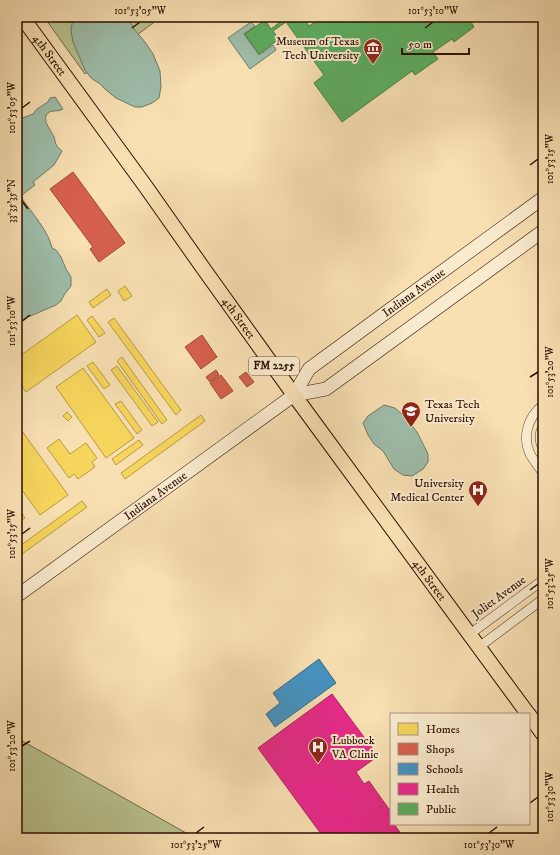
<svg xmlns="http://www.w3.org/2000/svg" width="560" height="855" font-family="'IM FELL DW Pica',serif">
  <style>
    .green { fill: #b8c390; stroke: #726849 }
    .water { fill: #9dbdaa; stroke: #707767 }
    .homes { fill: #f6d55c; stroke: #b99941 }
    .shops { fill: #d6604d; stroke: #a34736 }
    .schools { fill: #4393c3; stroke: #3c6b89 }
    .health { fill: #e7298a; stroke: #af2161 }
    .public { fill: #5aae61; stroke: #4c7e44 }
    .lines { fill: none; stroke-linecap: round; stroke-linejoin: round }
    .street-casing { stroke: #5f422e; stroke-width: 10 }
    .secondary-casing { stroke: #2c0d02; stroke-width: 14 }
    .primary-casing { stroke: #2c0d02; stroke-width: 16 }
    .street { stroke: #faebce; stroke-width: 9 }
    .secondary { stroke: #faebce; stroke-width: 13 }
    .primary { stroke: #f8e0b3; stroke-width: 14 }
    .ticks { fill: none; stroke: #2c0d02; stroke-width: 1.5 }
    .labels { text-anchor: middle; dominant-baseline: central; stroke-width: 4; stroke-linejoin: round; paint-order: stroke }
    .shield { fill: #faebce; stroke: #6a503f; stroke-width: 1 }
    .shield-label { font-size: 11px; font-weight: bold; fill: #2c0d02 }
    .poi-label { font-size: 12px; fill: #2c0d02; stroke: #faebce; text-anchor: end }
    .street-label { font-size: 12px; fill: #2c0d02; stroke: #faebce }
    .neatline { fill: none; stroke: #2c0d02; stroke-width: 1.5 }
    .ticks-label { font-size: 10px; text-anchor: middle; fill: #2c0d02 }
  </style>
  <rect width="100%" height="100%" fill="#f8e0b3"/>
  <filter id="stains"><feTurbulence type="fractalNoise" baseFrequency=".005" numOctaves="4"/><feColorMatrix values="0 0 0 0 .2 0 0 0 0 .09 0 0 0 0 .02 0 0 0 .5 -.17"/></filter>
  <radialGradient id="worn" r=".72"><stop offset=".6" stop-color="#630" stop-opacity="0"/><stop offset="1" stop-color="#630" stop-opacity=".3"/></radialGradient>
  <path class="green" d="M44,17h117l-76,57z
    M17,738l178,100h-178z"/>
  <path class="water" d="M73,17h54l7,12 11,13 8,12 7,17 1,16 -2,11 -7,5 -10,4h-7l-19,-9 -10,-8 -6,-6 -9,-6 -6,-8 -12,-28 -2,-11z
    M251,22l4,4 -11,8 15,21 14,-10 3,5 -26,19 -22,-31z
    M55,97l8,12c-5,3 -12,1 -15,4 -7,7 3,17 6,24 1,2 1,7 3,9 1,2 3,3 5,5l-8,14 -21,17 2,3 -8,6 -6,5 2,4c9,13 26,32 29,48l4,2 5,7 5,12 5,8v9l-7,9 -3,6 -5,4 -28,12 -11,9v-206l16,-6 4,-5 11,-7 2,-4z
    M384,405l11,3 12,11 10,13 11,22v8l-5,7 -11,7 -9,-1 -9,-6 -11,-18 -9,-7 -6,-9 -5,-12 5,-7z"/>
  <path class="homes" d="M125,286l7,10 -8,5 -6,-10z
    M107,289l4,6 -18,13 -4,-6z
    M77,315l19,27 -70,50 -9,-13v-21z
    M92,316l13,17 -6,4 -12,-17z
    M114,318l67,92 -5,5 -68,-93z
    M122,357l45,63 -5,4 -45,-63z
    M93,362l17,23 -6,4 -17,-23z
    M117,366l41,56 -6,4 -41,-56z
    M83,368l51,70 -28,20 -50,-71z
    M121,401l21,29 -5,4 -22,-30z
    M67,412l5,5 -4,4 -5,-5z
    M201,415l4,6 -80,58 -4,-6z
    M17,424l51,71 -28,20 -23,-32z
    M59,439l11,15 16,-11 11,15 -5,4 3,5 -17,12 -4,-5 -5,4 -22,-30z
    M139,440l4,5 -27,20 -4,-6z
    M82,501l5,6 -69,50 -1,-2v-7z
    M17,506l8,12 -6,4 3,4 -5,3z"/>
  <path class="shops" d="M73,172l52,71 -26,19 -9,-13 3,-2 -43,-58z
    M202,335l15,22 -16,12 -16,-22z
    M216,370l3,5 -9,7 -4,-5z
    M246,372l8,10 -7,5 -8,-10z
    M221,375l12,16 -12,8 -11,-16z"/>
  <path class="schools" d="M319,659l17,24 -61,44 -9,-13 14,-11 -7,-10z"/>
  <path class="health" d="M332,694l46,62 -22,16 8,12 5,-3 22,31v12h3l10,14h-80l-66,-90z"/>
  <path class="public" d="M282,17h21l6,9 13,-9h160l-4,3 -2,-2 -5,4 3,5 -20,15 -2,-3 -19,13 5,7 -23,16 -3,-4 -70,51 -28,-39 10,-8 -38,-53 -13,9 6,8 -20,15 -14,-20 20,-14 6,9 13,-10z"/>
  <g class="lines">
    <defs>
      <path id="street" d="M541,17l2,2
        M543,405c-15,12 -21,31 -13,49 4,7 9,13 13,19
        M543,426c-4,8 -4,15 0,22
        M470,634l73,-54
        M479,647l64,-48"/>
      <g id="secondary">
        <path d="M294,395l32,-6 217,-158"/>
        <path id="s1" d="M17,596l277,-201 15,-26 79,-58 155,-113"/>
      </g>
      <g id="primary">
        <path id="s2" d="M22,17l124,170 57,81 91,127 234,319"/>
        <path d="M529,715l14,19"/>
      </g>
    </defs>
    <use href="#street" class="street-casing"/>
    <use href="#secondary" class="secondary-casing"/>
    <use href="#primary" class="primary-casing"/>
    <use href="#street" class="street"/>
    <use href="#secondary" class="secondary"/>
    <use href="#primary" class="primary"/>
  </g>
  <path class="ticks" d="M132,28l8,-6M425,28l8,-6M22,108l8,-6M530,165l8,-6M22,201l6,8M22,321l8,-6M530,377l8,-5M22,534l8,-6M530,590l8,-6M22,746l8,-5M530,803l8,-6M196,833l8,-6M489,833l8,-6"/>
  <defs>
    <symbol id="museum-pin" viewBox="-11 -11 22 30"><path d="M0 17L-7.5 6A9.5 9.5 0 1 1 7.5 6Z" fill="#8f2418" stroke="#faebce"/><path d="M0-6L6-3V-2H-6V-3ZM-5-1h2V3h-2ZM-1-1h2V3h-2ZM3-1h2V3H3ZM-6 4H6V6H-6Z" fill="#fff"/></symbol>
    <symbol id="university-pin" viewBox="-11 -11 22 30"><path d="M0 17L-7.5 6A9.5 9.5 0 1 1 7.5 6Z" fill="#8f2418" stroke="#faebce"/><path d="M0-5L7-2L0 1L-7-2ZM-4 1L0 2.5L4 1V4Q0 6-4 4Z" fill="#fff"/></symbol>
    <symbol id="hospital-pin" viewBox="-11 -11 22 30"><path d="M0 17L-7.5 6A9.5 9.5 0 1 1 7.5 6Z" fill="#8f2418" stroke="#faebce"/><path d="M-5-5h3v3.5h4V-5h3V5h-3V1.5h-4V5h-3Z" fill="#fff"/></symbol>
  </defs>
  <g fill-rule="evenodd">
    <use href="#museum-pin" x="362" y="37" width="22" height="30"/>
    <use href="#university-pin" x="400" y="400" width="22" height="30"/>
    <use href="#hospital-pin" x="467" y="479" width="22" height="30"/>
    <use href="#hospital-pin" x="307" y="736" width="22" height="30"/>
  </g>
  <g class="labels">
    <rect class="shield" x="249" y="357" width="50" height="18" rx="3"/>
    <g class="shield-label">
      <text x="274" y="366">FM 2255</text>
    </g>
    <g class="poi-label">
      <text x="359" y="41">Museum of Texas<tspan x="359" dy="14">Tech University</tspan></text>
      <text x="425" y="404" text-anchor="start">Texas Tech<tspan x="425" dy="14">University</tspan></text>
      <text x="464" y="483">University<tspan x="464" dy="14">Medical Center</tspan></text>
      <text x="332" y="740" text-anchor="start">Lubbock<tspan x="332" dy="14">VA Clinic</tspan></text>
    </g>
    <g class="street-label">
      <text stroke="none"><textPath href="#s2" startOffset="47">4th Street</textPath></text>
      <text stroke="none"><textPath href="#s1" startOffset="502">Indiana Avenue</textPath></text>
      <text stroke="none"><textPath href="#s2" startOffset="371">4th Street</textPath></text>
      <text stroke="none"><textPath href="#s1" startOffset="171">Indiana Avenue</textPath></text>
      <text stroke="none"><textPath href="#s2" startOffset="695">4th Street</textPath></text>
      <text transform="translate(499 597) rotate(-36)">Joliet Avenue</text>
    </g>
  </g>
  <rect width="560" height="855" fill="none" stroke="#f8e0b3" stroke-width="44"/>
  <rect x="390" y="713" width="140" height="112" fill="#faebce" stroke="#a8927c"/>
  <rect x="398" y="723" width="20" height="12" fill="#f6d55c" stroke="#a8927c"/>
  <text x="426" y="733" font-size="12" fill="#2c0d02">Homes</text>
  <rect x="398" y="743" width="20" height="12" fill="#d6604d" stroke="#a8927c"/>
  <text x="426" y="753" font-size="12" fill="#2c0d02">Shops</text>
  <rect x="398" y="763" width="20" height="12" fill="#4393c3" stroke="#a8927c"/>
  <text x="426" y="773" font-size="12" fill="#2c0d02">Schools</text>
  <rect x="398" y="783" width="20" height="12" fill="#e7298a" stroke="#a8927c"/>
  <text x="426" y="793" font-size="12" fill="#2c0d02">Health</text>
  <rect x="398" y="803" width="20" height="12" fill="#5aae61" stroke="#a8927c"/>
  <text x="426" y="813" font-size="12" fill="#2c0d02">Public</text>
  <path d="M402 48v6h67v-6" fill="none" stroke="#2c0d02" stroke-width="2"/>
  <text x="408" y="48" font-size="12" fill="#2c0d02" stroke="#faebce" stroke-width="3" paint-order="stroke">50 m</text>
  <rect x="22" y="22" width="516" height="811" class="neatline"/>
  <g class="ticks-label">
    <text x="140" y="14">101°53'05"W</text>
    <text x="433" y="14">101°53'10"W</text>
    <text transform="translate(11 108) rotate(-90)" y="4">101°53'05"W</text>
    <text transform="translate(549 159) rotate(-90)" y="4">101°53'15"W</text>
    <text transform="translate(11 201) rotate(-90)" y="4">33°35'35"N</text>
    <text transform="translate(11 321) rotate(-90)" y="4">101°53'10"W</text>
    <text transform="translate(549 372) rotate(-90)" y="4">101°53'20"W</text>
    <text transform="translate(11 534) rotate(-90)" y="4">101°53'15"W</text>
    <text transform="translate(549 584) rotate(-90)" y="4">101°53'25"W</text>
    <text transform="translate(11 746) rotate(-90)" y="4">101°53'20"W</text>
    <text transform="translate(549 797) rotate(-90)" y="4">101°53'30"W</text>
    <text x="196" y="848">101°53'25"W</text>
    <text x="489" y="848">101°53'30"W</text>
  </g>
  <rect width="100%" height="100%" filter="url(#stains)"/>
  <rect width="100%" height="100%" fill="url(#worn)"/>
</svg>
